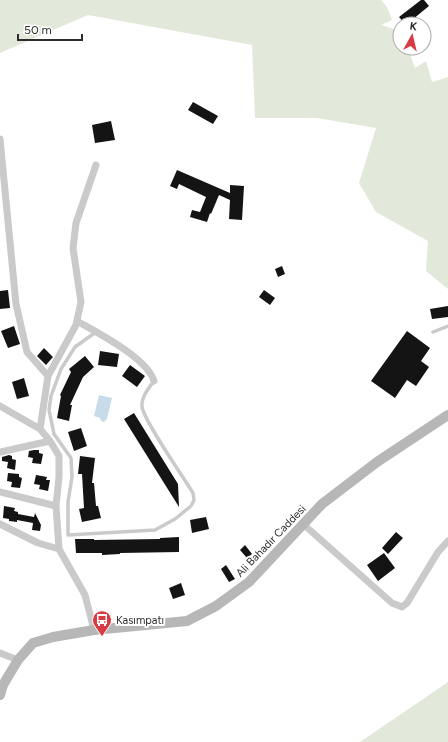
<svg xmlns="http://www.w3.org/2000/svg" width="448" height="742" font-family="Figtree,sans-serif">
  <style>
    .green { fill: #e2e9db }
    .water { fill: #c8dbe8 }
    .building { fill: #141414 }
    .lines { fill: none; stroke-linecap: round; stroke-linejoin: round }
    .lane { stroke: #cacaca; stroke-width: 3.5 }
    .street { stroke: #cacaca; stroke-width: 7 }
    .secondary { stroke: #b7b7b7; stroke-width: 10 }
    .labels { text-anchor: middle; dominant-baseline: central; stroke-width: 4; stroke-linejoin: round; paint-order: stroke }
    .street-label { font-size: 11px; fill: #2d2d2d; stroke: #fff }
    .poi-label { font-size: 11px; fill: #2d2d2d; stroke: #fff; text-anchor: start }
  </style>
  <rect width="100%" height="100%" fill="#fff"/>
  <path class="green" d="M0,0h381l6,7 5,13 -11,5 19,6v17h8l7,20 11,-7 6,21 16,-5v212l-22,-18 2,-30 -52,-29 -17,-29 17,-55 -59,-10h-62l-3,-73 -164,-30 -88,38z
    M448,682v60h-88z"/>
  <path class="water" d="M99,395l13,3 -5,21 -3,3 -3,-1 -1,-3 -6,-2z"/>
  <path class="building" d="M421,0h3l5,6 -22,18h-2l-6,-7z
    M193,102l25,14 -5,8 -25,-14z
    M111,121l4,19 -20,3 -3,-18z
    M177,170l53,23v-8l14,1 -2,34 -13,-1 1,-19 -11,-5 -8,19 -1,-1 -3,9 -17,-5 2,-7 8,2 6,-15 -27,-13 -2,5 -7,-3z
    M282,266l3,8 -7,3 -3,-8z
    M8,290l2,18 -10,1v-18z
    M264,290l11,8 -5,7 -11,-8z
    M448,306v11l-16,2 -2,-10z
    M14,326l6,18 -12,4 -7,-17z
    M407,331l23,17 -9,13 8,6 -13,19 -9,-6 -12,18 -24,-17z
    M44,348l9,9 -7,8 -9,-9z
    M100,351l19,3 -2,13 -19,-2z
    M85,356l9,11 -11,10 -13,28h2l-3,16 -12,-3 4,-22 -1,-1 11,-23 -2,-3z
    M130,365l15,11 -8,11 -15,-11z
    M24,378l5,18 -12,3 -5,-17z
    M134,413l44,71 1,23 -55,-88z
    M81,428l6,18 -13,5 -6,-19z
    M34,450h5v3l4,1 -2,10 -9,-1 1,-5 -5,-1 1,-6z
    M9,455l3,1v3l4,1 -1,10 -8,-2 1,-6 -6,-1v-4z
    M80,456l15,2 -3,25h2l2,23h2l3,12 -19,4 -3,-13 5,-1 -2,-34h-4z
    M8,473l11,1v3l3,1 -2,10 -9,-1 1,-5 -5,-1z
    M36,475l11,2 -1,3h4l-2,11 -9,-2 1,-4 -6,-1z
    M4,506l11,2 -1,3 4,1v2l16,3 1,-4 6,12 -1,6 -8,-1 1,-7 -16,-3v2l-8,-1v-2l-6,-1z
    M206,517l3,12 -17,4 -2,-13z
    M396,532l7,6 -15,16 -6,-6z
    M179,537v15l-59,1v1l-18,1v-2h-26l-1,-14h19v1l66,-1v-1z
    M245,545l7,9 -5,4 -7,-8z
    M384,553l11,15 -17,13 -11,-16z
    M226,565l9,14 -6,3 -8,-13z
    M181,583l4,12 -12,4 -4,-11z"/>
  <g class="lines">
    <path class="lane" d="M96,332l-21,15 -14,22 -10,27 -2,14 5,24 17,24 1,19 -4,25v33l87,-5 20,-11 16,-13 3,-6 -1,-7c-9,-15 -51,-75 -51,-87 -1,-9 7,-18 12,-25
      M433,332l15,-6"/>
    <path class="street" d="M0,139l16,165 11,48 21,24
      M77,321c21,12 70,37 77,60
      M0,406l40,23 10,12 9,15v21l-3,29 3,43 26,46 9,35
      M40,429l8,-53 28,-51 5,-23 -8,-54 3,-25 20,-58
      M0,452l50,-11
      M0,492l56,14
      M0,524l38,19 21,6
      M303,524l89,79 10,4 5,-4 31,-51 10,-11
      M0,653l18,7"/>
    <path class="secondary" d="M0,695l3,-10 15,-25 15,-17 20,-6 41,-7 93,-9 29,-15 33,-24 73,-78 55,-42 71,-47"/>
  </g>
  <defs>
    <symbol id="bus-pin" viewBox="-11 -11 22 30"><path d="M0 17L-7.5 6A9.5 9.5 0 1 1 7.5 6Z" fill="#d73b43" stroke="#fff"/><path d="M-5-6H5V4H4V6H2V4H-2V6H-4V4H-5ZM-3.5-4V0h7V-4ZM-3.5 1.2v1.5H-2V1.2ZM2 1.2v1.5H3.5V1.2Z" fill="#fff"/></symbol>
  </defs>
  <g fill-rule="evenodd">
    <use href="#bus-pin" x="91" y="609" width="22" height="30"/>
  </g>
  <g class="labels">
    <g class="street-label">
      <text transform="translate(271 541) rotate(-46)">Ali Bahadır Caddesi</text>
    </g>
    <g class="poi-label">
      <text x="116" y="620">Kasımpatı</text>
    </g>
  </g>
  <g transform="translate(412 36) rotate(8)"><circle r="19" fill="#ffffff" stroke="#ababab"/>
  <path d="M0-3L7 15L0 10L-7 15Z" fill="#d73b43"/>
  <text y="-6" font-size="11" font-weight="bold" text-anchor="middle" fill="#2d2d2d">K</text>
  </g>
  <path d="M18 34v6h64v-6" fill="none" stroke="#2d2d2d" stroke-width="2"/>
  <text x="24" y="34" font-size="12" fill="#2d2d2d" stroke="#ffffff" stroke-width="3" paint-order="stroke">50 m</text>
</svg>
